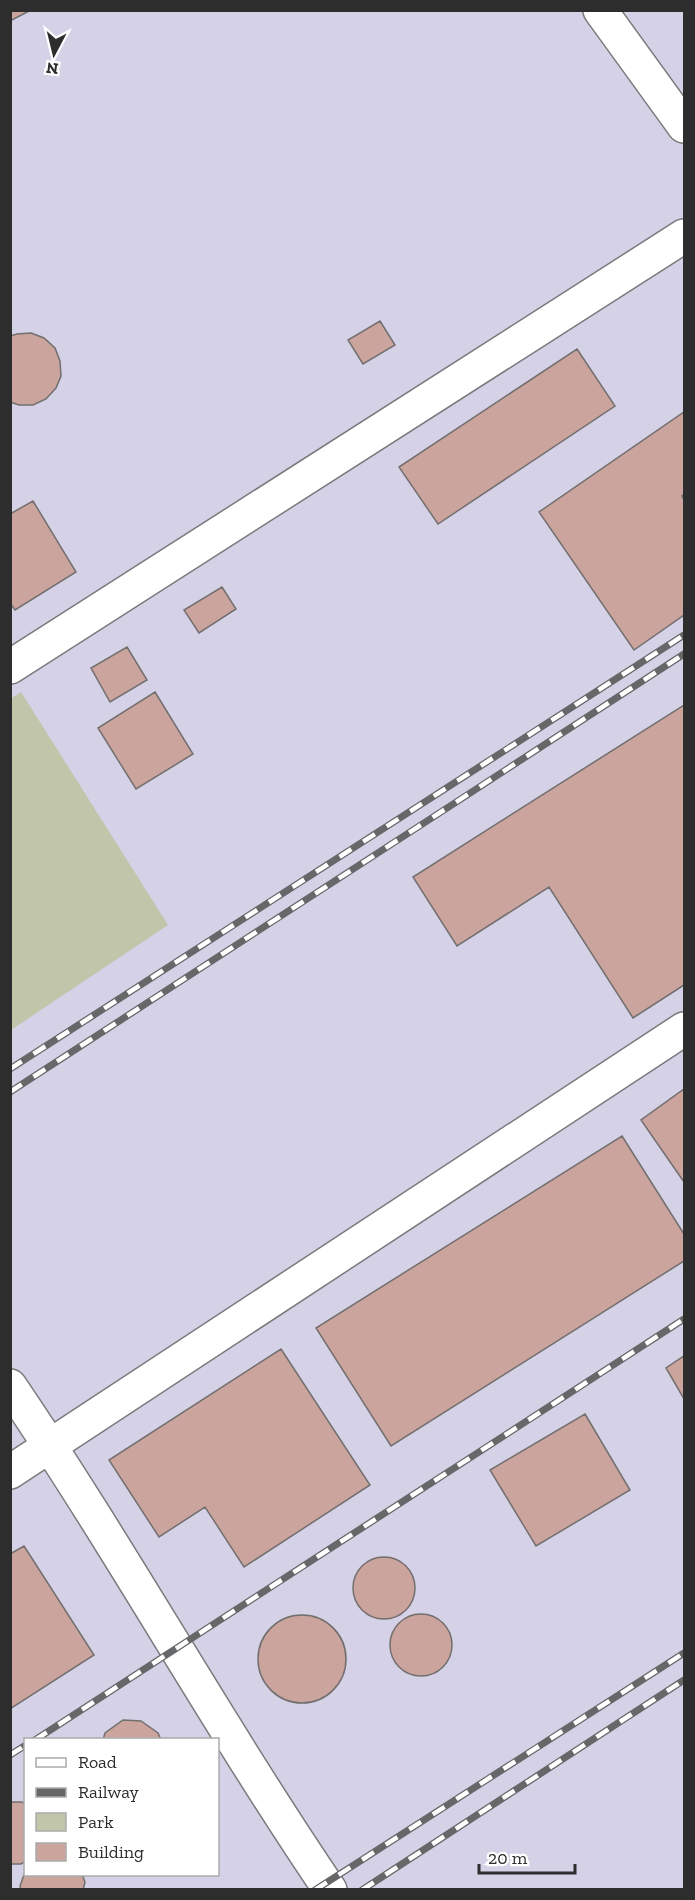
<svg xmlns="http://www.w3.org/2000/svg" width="695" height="1900" font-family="'Zilla Slab',serif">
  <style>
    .industrial { fill: #d5d1e6; fill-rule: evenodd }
    .green { fill: #c1c5a9 }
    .building { fill: #cca49e; stroke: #726f6f; stroke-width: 1.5 }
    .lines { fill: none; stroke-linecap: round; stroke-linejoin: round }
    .minor-casing { stroke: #787a7c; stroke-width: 36 }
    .minor { stroke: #fff; stroke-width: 33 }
    .rail-casing { stroke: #666768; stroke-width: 7 }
    .rail { stroke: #fff; stroke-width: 4.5; stroke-dasharray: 14; stroke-linecap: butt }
  </style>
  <rect width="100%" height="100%" fill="#dcdee1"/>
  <path class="industrial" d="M11,11h673v1878h-673zM26,1740h192v134h-192z"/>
  <path class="green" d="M21,692l147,233 -157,105 -1,-331z"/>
  <path class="building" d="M10,10h21l-21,11z
    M380,321l15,24 -32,19 -15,-24z
    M31,333l13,5 11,10 5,13 1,15 -5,12 -10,11 -13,6h-14l-9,-3v-66l7,-2z
    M577,349l38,57 -177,118 -39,-57z
    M684,412v82l-2,2 2,4v115l-50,35 -95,-138z
    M33,501l43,71 -61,38 -5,-7v-89z
    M222,587l14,22 -37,24 -15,-23z
    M127,647l20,33 -37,22 -19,-34z
    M155,692l38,62 -57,35 -38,-61z
    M684,705v280l-51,33 -84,-131 -92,59 -44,-69z
    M684,1089v93l-43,-62z
    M622,1136l62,98v27l-293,185 -75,-118z
    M281,1349l89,136 -126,82 -39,-60 -46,30 -50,-77z
    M684,1356v43l-18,-31z
    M585,1414l45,76 -94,56 -46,-76z
    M24,1546l70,109 -84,54v-155z
    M353 1588a31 31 0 1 1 62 0a31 31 0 1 1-62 0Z
    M390 1645a31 31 0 1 1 62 0a31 31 0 1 1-62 0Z
    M258 1659a44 44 0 1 1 88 0a44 44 0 1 1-88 0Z
    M123,1720l18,1 17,12 3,7h-58l2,-7z
    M10,1802h12l4,3v56l-5,3h-11z
    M26,1869v5h56l3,8 -2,8h-62l-1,-4z"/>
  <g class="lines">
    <defs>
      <path id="minor" d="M600,10l84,116
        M10,667l674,-431
        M10,1386c112,165 208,339 320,504
        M10,1472l674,-443"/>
    </defs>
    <use href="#minor" class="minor-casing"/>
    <use href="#minor" class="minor"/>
    <defs>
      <path id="rail" d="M10,1069l674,-434
        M10,1092l674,-438
        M35,1740l649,-421
        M10,1755l16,-10
        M315,1890l369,-237
        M362,1890l322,-210"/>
    </defs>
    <use href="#rail" class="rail-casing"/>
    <use href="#rail" class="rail"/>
  </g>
  <rect width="695" height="1900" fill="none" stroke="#2d2d2e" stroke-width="24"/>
  <rect x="24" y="1738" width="195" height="138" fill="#ffffff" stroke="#ababab" stroke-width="1.5"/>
  <rect x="36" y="1758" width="30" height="9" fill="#ffffff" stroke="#ababab" stroke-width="1.5"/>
  <text x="78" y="1768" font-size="18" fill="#2d2d2e">Road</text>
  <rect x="36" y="1788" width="30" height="9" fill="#666768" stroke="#ababab" stroke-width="1.5"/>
  <text x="78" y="1798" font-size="18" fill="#2d2d2e">Railway</text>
  <rect x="36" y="1813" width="30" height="18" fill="#c1c5a9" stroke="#ababab" stroke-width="1.5"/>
  <text x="78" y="1828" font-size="18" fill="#2d2d2e">Park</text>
  <rect x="36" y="1843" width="30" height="18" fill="#cca49e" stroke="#ababab" stroke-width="1.5"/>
  <text x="78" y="1858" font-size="18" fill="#2d2d2e">Building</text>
  <g transform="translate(54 54) rotate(187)" stroke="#ffffff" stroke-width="4.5" paint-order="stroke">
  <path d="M0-4.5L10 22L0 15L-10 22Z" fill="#2d2d2e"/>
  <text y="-9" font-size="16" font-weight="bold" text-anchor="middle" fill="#2d2d2e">N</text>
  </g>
  <path d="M479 1864v9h96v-9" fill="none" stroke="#2d2d2e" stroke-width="3"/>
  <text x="488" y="1864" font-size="18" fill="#2d2d2e" stroke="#ffffff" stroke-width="4.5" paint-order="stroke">20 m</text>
</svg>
